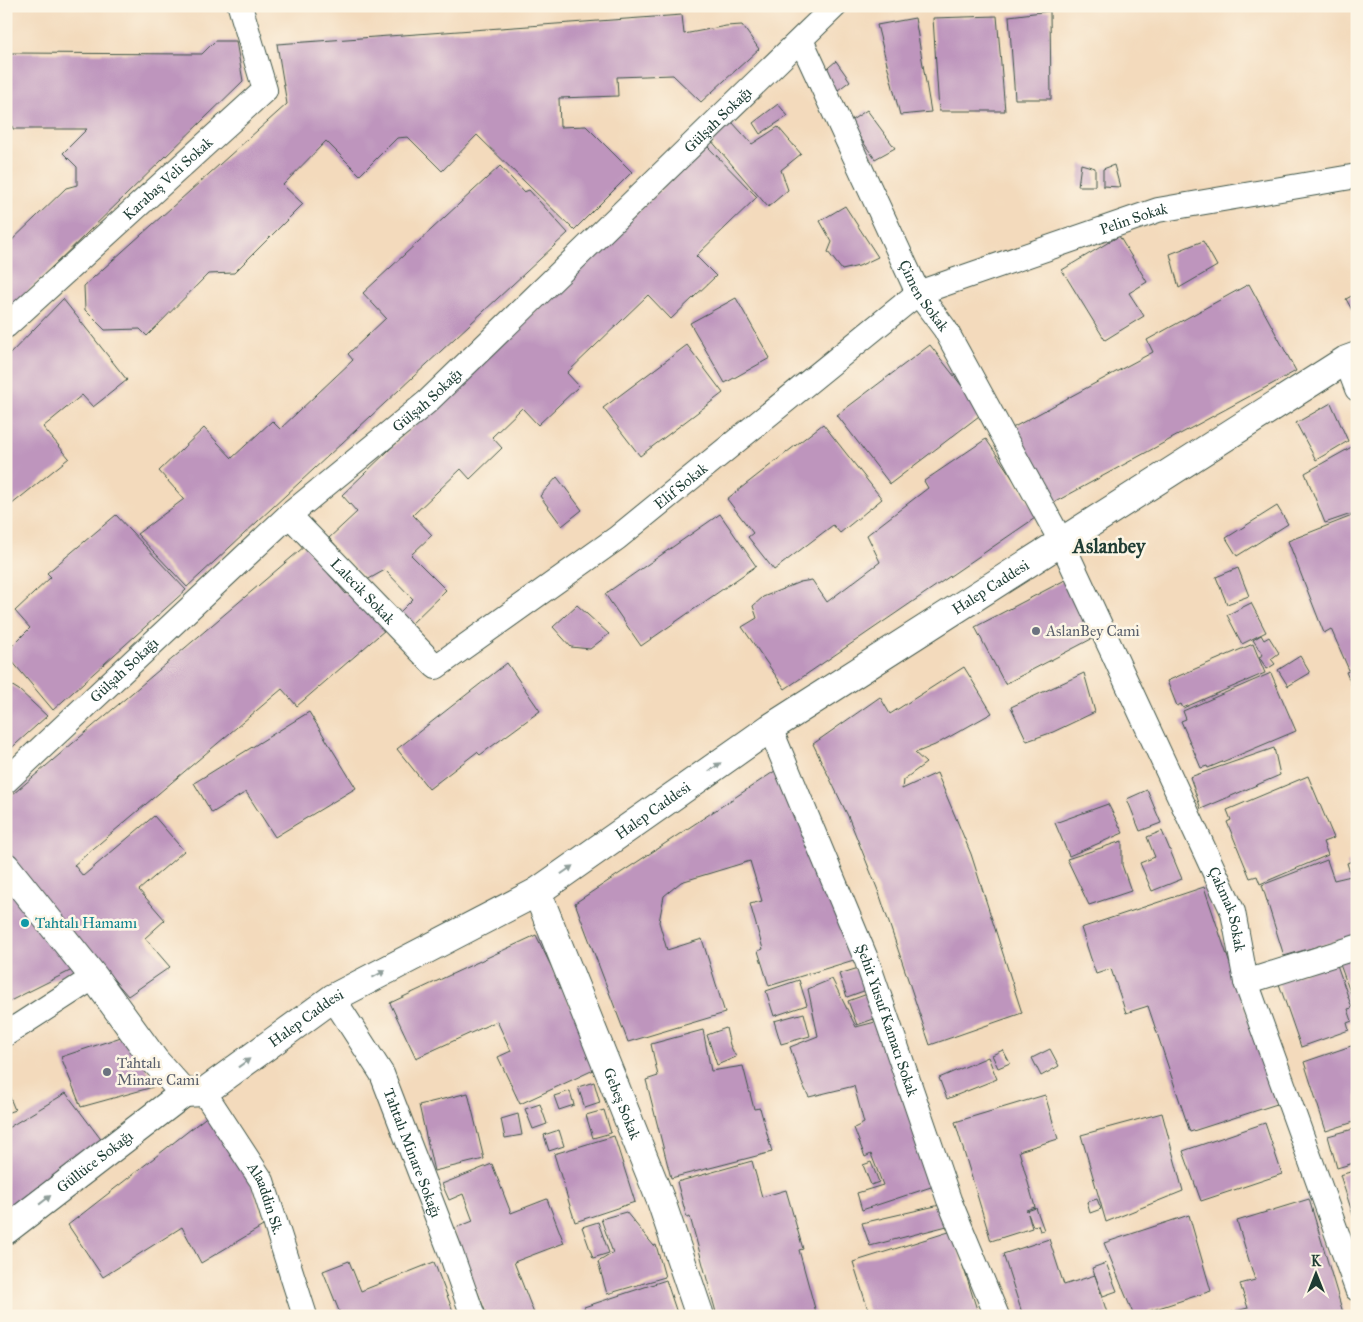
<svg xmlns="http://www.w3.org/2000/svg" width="1363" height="1322" font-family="'IM FELL Great Primer',serif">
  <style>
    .building { fill: #be95bd }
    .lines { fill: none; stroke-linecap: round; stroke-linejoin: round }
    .minor-casing { stroke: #3f5548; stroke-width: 26 }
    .tertiary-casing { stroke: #3f5548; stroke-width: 30 }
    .minor { stroke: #fff; stroke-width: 24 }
    .tertiary { stroke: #fff; stroke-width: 28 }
    .oneway { fill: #8f9e9a }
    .worship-dot { fill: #6b7280; stroke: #fcf5e5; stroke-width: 2 }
    .culture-dot { fill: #0f9aa8; stroke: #fcf5e5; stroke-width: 2 }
    .labels { text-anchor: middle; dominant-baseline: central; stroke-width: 5; stroke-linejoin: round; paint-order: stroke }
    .street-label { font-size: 15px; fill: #1f3d34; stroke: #fcf5e5 }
    .worship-label { font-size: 15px; fill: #5b616d; stroke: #fcf5e5; text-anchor: start }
    .culture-label { font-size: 15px; fill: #0d838f; stroke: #fcf5e5; text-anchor: start }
    .district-label { font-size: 20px; font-weight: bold; fill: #1f3d34; stroke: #fcf5e5 }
  </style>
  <rect width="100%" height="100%" fill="#fcf5e5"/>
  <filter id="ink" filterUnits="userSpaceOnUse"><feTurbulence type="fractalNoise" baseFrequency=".02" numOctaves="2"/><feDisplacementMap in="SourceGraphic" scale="10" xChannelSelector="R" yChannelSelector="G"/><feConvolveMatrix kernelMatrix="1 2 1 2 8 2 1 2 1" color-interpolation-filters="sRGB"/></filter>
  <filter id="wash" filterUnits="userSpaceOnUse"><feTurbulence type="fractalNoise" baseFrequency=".0096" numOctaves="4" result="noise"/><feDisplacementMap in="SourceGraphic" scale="20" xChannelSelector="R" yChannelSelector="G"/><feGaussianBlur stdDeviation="1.12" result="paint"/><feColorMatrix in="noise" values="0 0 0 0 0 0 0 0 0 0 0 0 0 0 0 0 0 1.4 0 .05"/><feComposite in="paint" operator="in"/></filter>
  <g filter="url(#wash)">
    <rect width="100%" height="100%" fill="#f3dabc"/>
    <g id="blocks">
      <path class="building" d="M1050,11l1,88h-36l-6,-83z
        M682,15l2,19 42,-8 16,-1 17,24 -58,53 -28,-27 -56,2 1,19 -59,2 1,29 26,-1 46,46 -58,58 -97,-95 -35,36 -34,-34 -11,1 -37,37 -34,-34 -43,44 20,19 -69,69 -26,1 -61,62 -7,-7 -35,1 -20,-20 -1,-24 203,-182 -10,-60z
        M997,16l8,95h-66l-6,-93z
        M915,18l16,94 -31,3 -23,-90z
        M215,41h21l7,40 -237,231v-66l60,-58 11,-3v-18l-14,-14 24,-24h-74l-3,-10 -4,-3v-63l196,1z
        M836,61l14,20 -20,15 -15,-17z
        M778,104l10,12 -28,18 -7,-11z
        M867,110l28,38 -20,11 -26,-37z
        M732,122l20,22 26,-17 23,27 -20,16 7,20 -20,17 -58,-68z
        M707,146l50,51 -61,59 20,20 -45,43 -23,-24 -81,78 12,13 -41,39 -16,-17 -30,29 10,11 -32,31 -9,-10 -48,46 19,20 -21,20 35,35 -38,37 -11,-12 16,-16 -28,-29 -18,10 -38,-42 28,-26 -15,-17z
        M1081,164l14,4v18h-17z
        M1114,165l6,22 -17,-1v-17z
        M500,166l24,26 5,-2 39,43 -381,354 -50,-53 47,-35 -25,-28 45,-43 28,30 40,-37 8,8 73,-69 -5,-6 38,-36 -23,-25z
        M845,206l33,51 -19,9 -17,4 -14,-18 4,-10 -12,-21z
        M1119,236l28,46 -18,11 15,23 -39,24 -43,-70z
        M1203,241l14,25 -38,22 -9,-34z
        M1249,284l47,87 -252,137 -41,-75 150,-81 -6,-12z
        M1357,293v26l-11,-20z
        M736,298l34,60 -45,25 -35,-60z
        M63,299l64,81 -34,27 -11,-12 -39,32 26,31 -63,51v-151z
        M687,345l36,48 -83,63 -37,-48z
        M930,345l53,68 -93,71 -53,-69z
        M1331,403l17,38 -32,19 -20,-37z
        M823,424l59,75 -42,34 -7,-8 -59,45 -26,-33 5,-4 -26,-34z
        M986,439l52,77 -253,173 -43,-62 15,-9 -4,-12 10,-9 37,-15 12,-2 15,22 53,-40 -13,-27 61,-47 -4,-7z
        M1357,444v68l-32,11 -20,-50z
        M557,477l25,33 -20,16 -22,-30z
        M1277,506l11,18 -51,32 -11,-18z
        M720,514l36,52 -115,80 -36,-52z
        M1357,514v152l-8,4 -18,-41 -7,4 -36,-92z
        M116,515l70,75 -133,120 -47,-56v-2l24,-24 -15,-17 36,-34 -4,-4z
        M305,546l41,48 5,-4 34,40 -88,76 -15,-17 -208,176 9,11 71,-60 30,35 -45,39 26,30 -20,18 25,29 -42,29 -122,-139v-57z
        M1238,568l11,28 -22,8 -11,-27z
        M1067,579l30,57 -92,48 -30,-57z
        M1251,603l15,29 -24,12 -15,-29z
        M577,605l32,29 -19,15 -19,-2 -18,-20z
        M1261,635l3,5 5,-3 10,16 -8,6 4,5 -8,5 -8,-12 4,-2 -10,-15z
        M1253,644l12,29 -82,35 -2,-4 -4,2 -10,-25z
        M1300,656l10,17 -22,13 -10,-16z
        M507,663l33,48 -60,44 -3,-3 -48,37 -32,-40z
        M964,667l28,46 -57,32 -20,8 11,10 -23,17 -1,9 35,-16 34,81 51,159 -92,32 -51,-152 -31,-77 -35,-72 67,-47 10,17z
        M1357,668v30l-11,-26z
        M1084,673l11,39 -42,20 -26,9 -16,-34z
        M1271,673l25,58 -88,37 -1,-2 -6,2 -20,-47 5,-2 -3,-8z
        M6,682l13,8 28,26 -41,37z
        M309,712l47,76 -81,49 -29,-45 -34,21 -18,-30z
        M1274,748l6,27 -79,34 -11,-32z
        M781,767l76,192 -88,27 -11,-35 5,-2 -13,-45 12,-3 -12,-40 -69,21 -17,14 -5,26 8,28 35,-11 23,74 -97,29 -53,-139z
        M1308,776l26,62 -11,4 5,13 -68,29 -3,-8 -7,2 -23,-56 4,-2 -4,-10z
        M1147,790l14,33 -21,8 -13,-32z
        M1108,804l15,29 -54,23 -14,-33z
        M1162,831l20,48 -30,12 -12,-28 15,-6 -8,-20z
        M1122,841v24l9,26 -42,14 -22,-46z
        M1357,859v76l-73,21 -22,-71 65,-25 7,20 17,-4 -4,-13z
        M6,881l76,84 -76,38z
        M1204,887l73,217 -87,28 -42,-126 -22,7 -15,-44 -15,5 -15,-46z
        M536,935l64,132 -80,37 -22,-47 13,-6 -14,-30 -81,37 -26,-55z
        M1357,952v59l-19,-52z
        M1336,962l16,46 -4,1 4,12 -5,2 2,7 -48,17 -23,-66z
        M862,967l7,22 -22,8 -8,-23z
        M832,979l24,48 27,-7 54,165 -75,25 -5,-17 26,-8 -12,-31 -6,3 -11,-29 10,-5 -10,-37 -45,11 -7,-14 -12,-36 28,-11 -10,-47z
        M799,980l8,25 -33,11 -8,-25z
        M873,992l9,24 -25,9 -9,-24z
        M804,1013l6,23 -29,8 -7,-23z
        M726,1028l4,17 6,12 -19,8 -10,-30z
        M703,1030l8,41 32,-5 11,43 6,-1 12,44 -101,26 -25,-98 12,-4 -7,-32z
        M127,1035l13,15 13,37 -72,20 -20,-50z
        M1357,1044v77l-31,10 -22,-69z
        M1050,1049l9,17 -18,10 -9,-18z
        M1003,1050l7,13 -12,5 -6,-13z
        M988,1057l9,22 -50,20 -8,-21z
        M594,1082l6,21 -15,5 -7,-21z
        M6,1088l9,22 -9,3z
        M570,1091l4,14 -15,5 -5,-14z
        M66,1093l40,53 -100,78v-95z
        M468,1093l16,66 -50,12 -15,-66z
        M1045,1095l13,44 -39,12 16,56 -9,3 1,1 9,-3 8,22 -4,1 -2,-6 -5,1 -5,-12 4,14 -41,13 -36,-119z
        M540,1104l7,20 -14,5 -8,-20z
        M604,1110l7,23 -18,5 -7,-23z
        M1162,1113l21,78 -77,31 -25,-87z
        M518,1114l4,21 -17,3 -4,-19z
        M209,1115l43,69 11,42 -62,37 -19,-36 -79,50 -35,-52z
        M1265,1123l17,51 -81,27 -18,-50z
        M1357,1128v34l-20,6 -9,-32z
        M559,1130l5,16 -15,5 -5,-16z
        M614,1136l21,66 -60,20 -21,-68z
        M752,1161l10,36 24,-7 17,59 -4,1 18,66h-100l-27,-99 -3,1 -10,-36z
        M871,1162l8,20 -8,3 -8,-20z
        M492,1164l19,49 36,-14 17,44 -50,19 21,54h-48l-34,-87 20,-8 -10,-27 -14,6 -7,-16z
        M1357,1170v54h-1l-16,-49z
        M1097,1199l4,10 -11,4 -3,-11z
        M1309,1199l35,117h-110l-2,-4 16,-4 -8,-24 15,-4 -18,-59z
        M940,1205l7,21 -77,20 -8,-23z
        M626,1212l28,34 2,-1 9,32 -58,17 -9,-32 15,-9 -12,-34z
        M1189,1215l22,76 -77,25 -30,-73z
        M598,1222l11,31 -16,5 -11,-31z
        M952,1231l27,85h-109l-17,-54z
        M1049,1239l15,46 31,-10 13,41h-85l-20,-62z
        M349,1261l12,30 73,-29 21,54h-114l-18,-45z
        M1106,1263l11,28 -14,5 -11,-28z
        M666,1280l12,36h-91l-3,-9z"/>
    </g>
  </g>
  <g filter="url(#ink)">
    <use href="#blocks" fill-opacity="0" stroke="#3f5548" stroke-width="1"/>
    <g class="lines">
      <defs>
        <g id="minor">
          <path id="s1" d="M801,40l117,253 27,36 117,214 171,369 13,70 111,307"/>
          <path id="s2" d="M6,326l259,-236 -25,-84"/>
          <path d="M1346,360l11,29"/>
          <path id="s3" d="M289,515l147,152 181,-129 301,-245 240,-83 199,-34"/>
          <path id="s4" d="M770,728l97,233 82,239 48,116"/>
          <path id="s5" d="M6,781l283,-266 138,-113 408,-396"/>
          <path d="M1246,982l111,-35"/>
          <path id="s6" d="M333,998l49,76 67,174 24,68"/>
          <path d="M6,1034l88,-57"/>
          <path id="s7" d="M204,1092l58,89 43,135"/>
        </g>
        <g id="tertiary">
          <path id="s8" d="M6,867l88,110 61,84 29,32 20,-1 129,-94 204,-106 233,-164 576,-368 11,-4"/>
          <path id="s9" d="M537,892l124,309 39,115"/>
          <path id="s10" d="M6,1230l178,-137"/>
        </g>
      </defs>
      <use href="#minor" class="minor-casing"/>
      <use href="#tertiary" class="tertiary-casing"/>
      <use href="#minor" class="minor"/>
      <use href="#tertiary" class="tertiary"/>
    </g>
    <defs><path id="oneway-solid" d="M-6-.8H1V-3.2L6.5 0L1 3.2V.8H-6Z" transform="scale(1.25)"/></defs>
    <g class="oneway">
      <use href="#oneway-solid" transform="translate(715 767) rotate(-35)"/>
      <use href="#oneway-solid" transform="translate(567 870) rotate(-35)"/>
      <use href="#oneway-solid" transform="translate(379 974) rotate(-28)"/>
      <use href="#oneway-solid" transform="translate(244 1063) rotate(-36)"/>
      <use href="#oneway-solid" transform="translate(45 1200) rotate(-38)"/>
    </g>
  </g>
  <g class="worship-dot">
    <circle cx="1036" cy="631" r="5"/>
    <circle cx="107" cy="1072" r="5"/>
  </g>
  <circle class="culture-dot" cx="25" cy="923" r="5"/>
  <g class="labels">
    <g class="street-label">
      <text stroke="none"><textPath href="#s5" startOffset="972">Gülşah Sokağı</textPath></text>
      <text stroke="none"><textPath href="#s2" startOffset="219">Karabaş Veli Sokak</textPath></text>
      <text stroke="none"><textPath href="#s3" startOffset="1050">Pelin Sokak</textPath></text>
      <text stroke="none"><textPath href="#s1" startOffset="284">Çimen Sokak</textPath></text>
      <text stroke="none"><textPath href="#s5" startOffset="568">Gülşah Sokağı</textPath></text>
      <text stroke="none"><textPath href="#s3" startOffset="516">Elif Sokak</textPath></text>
      <text stroke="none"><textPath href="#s8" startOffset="1244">Halep Caddesi</textPath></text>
      <text stroke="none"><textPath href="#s3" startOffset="106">Lalecik Sokak</textPath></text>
      <text stroke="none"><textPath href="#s5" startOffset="162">Gülşah Sokağı</textPath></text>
      <text stroke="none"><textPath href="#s8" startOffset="839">Halep Caddesi</textPath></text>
      <text stroke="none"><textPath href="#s1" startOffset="970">Çakmak Sokak</textPath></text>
      <text stroke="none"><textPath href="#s8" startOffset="434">Halep Caddesi</textPath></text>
      <text stroke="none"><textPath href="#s4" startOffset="315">Şehit Yusuf Kamacı Sokak</textPath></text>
      <text stroke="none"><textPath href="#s9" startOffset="228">Gebeş Sokak</textPath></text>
      <text stroke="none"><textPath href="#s6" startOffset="175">Tahtalı Minare Sokağı</textPath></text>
      <text stroke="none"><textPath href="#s10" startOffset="112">Güllüce Sokağı</textPath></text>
      <text stroke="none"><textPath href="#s7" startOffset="124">Alaaddin Sk.</textPath></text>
    </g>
    <g class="worship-label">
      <text x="1046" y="631">AslanBey Cami</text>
      <text x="117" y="1063">Tahtalı<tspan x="117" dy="17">Minare Cami</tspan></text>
    </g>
    <g class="culture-label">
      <text x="35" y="923">Tahtalı Hamamı</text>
    </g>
    <g class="district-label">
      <text x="1109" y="546">Aslanbey</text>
    </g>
  </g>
  <rect width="1363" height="1322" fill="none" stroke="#fcf5e5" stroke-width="25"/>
  <g transform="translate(1316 1274)" stroke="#fcf5e5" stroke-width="4" paint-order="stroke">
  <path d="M0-4L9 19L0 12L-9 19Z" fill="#1f3d34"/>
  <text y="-8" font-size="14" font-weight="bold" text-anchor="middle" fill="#1f3d34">K</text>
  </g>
</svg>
